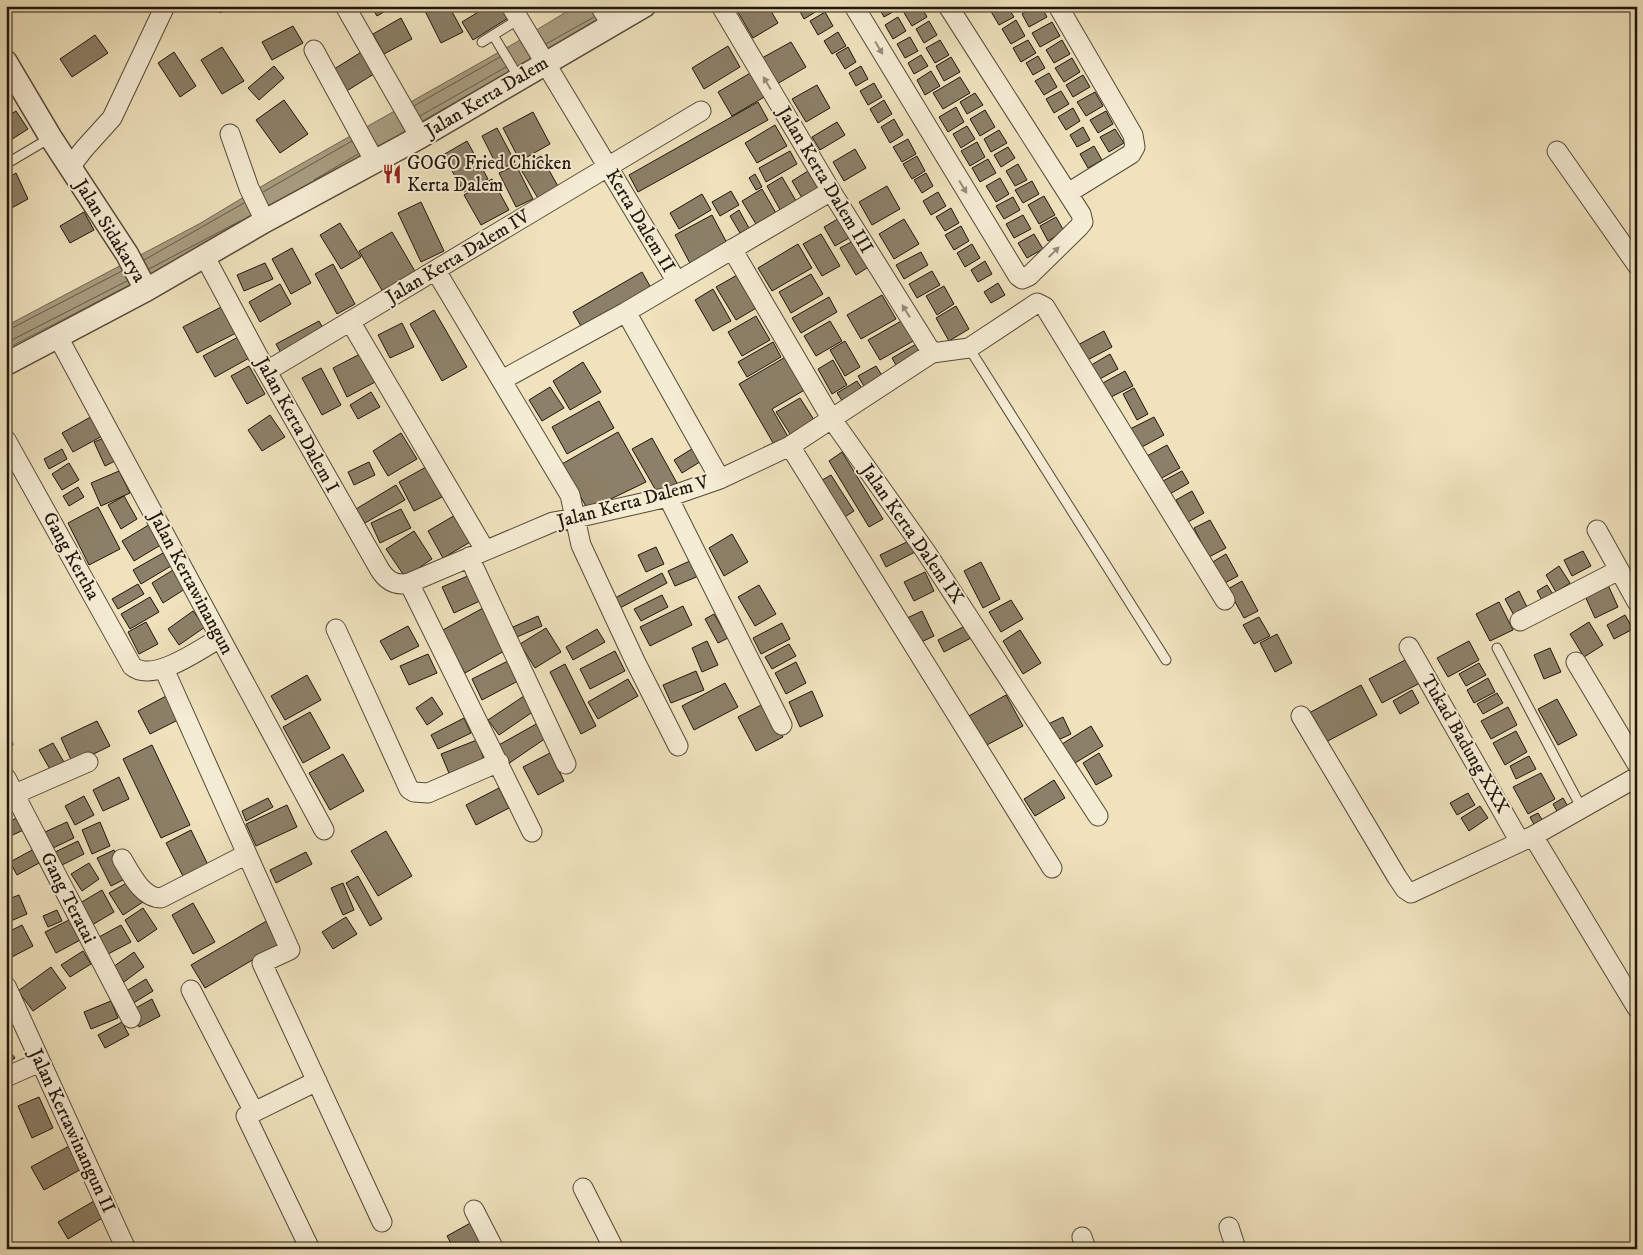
<svg xmlns="http://www.w3.org/2000/svg" width="1643" height="1255" font-family="'IM FELL DW Pica',serif">
  <style>
    .water { fill: #a99d81; stroke: #726752 }
    .lines { fill: none; stroke-linecap: round; stroke-linejoin: round }
    .shore { stroke: #645a46; stroke-width: 1 }
    .stream { stroke: #726752; stroke-width: 5 }
    .building { fill: #8c8068; stroke: #20160c }
    .service-casing { stroke: #544938; stroke-width: 11 }
    .minor-casing { stroke: #544938; stroke-width: 21 }
    .tertiary-casing { stroke: #544938; stroke-width: 25 }
    .service { stroke: #f5ecd4; stroke-width: 9 }
    .minor { stroke: #f5ecd4; stroke-width: 19 }
    .tertiary { stroke: #f5ecd4; stroke-width: 22 }
    .oneway { fill: #958c7a }
    .labels { text-anchor: middle; dominant-baseline: central; stroke-width: 4; stroke-linejoin: round; paint-order: stroke }
    .street-label { font-size: 19px; fill: #20160c; stroke: #f5ecd4 }
    .poi-label { font-size: 19px; fill: #20160c; stroke: #f5ecd4; text-anchor: start }
  </style>
  <rect width="100%" height="100%" fill="#efe2bd"/>
  <filter id="stains"><feTurbulence type="fractalNoise" baseFrequency=".004" numOctaves="4"/><feColorMatrix values="0 0 0 0 .2 0 0 0 0 .09 0 0 0 0 .02 0 0 0 .5 -.17"/></filter>
  <radialGradient id="worn" r=".72"><stop offset=".6" stop-color="#630" stop-opacity="0"/><stop offset="1" stop-color="#630" stop-opacity=".3"/></radialGradient>
  <path class="water" d="M576,6h47l-192,110 -130,78 -131,70 -164,85v-23l193,-102 70,-42 246,-139z"/>
  <g class="lines">
    <path class="shore" d="M546,44l48,-27
      M414,106l86,-49
      M420,116l86,-49
      M314,180l44,-26
      M263,192l89,-51
      M144,260l100,-57
      M149,269l91,-48
      M6,330l4,-1 112,-58
      M6,343l121,-62"/>
    <path class="stream" d="M6,734l5,10 -5,2"/>
  </g>
  <path class="building" d="M216,6h15l-11,7z
    M371,6h23l-17,10z
    M435,6h14l14,26 -22,11 -16,-32z
    M488,6h20l5,9 -40,25 -11,-18z
    M768,6l10,17 -25,15 -18,-31z
    M797,6h17l3,5 -13,8z
    M878,6h25l-19,11z
    M912,6h9l6,11 -15,9 -9,-15z
    M997,6h10l7,11 -15,8 -9,-15z
    M1035,6h6l6,11 -18,10 -7,-13z
    M825,12l8,14 -15,9 -8,-14z
    M898,17l8,14 -13,8 -8,-14z
    M401,18l11,21 -28,15 -11,-20z
    M1016,20l9,16 -14,8 -9,-15z
    M929,21l8,14 -13,8 -8,-14z
    M1052,22l8,14 -20,11 -8,-14z
    M293,26l10,17 -31,17 -10,-18z
    M838,32l8,14 -14,8 -8,-13z
    M95,35l13,18 -36,24 -12,-18z
    M910,37l8,14 -13,7 -8,-14z
    M940,40l9,15 -14,8 -9,-15z
    M1028,40l8,13 -15,9 -8,-14z
    M1062,40l8,14 -16,9 -8,-13z
    M791,42l15,25 -29,17 -15,-26z
    M728,46l12,21 -36,22 -12,-21z
    M222,47l22,34 -22,13 -21,-34z
    M848,47l8,15 -11,7 -9,-15z
    M363,51l14,21 -32,20 -14,-21z
    M174,52l22,34 -16,11 -22,-34z
    M921,55l7,11 -14,8 -6,-11z
    M1038,56l7,12 -12,7 -7,-12z
    M951,57l9,15 -16,9 -8,-15z
    M1072,58l8,14 -16,10 -9,-14z
    M274,66l10,12 -25,22 -11,-12z
    M861,66l7,13 -12,7 -7,-13z
    M931,71l9,15 -15,9 -8,-15z
    M752,72l14,24 -34,20 -14,-24z
    M1049,73l8,14 -13,8 -9,-14z
    M1083,75l7,12 -17,10 -7,-12z
    M960,77l10,16 -27,16 -10,-16z
    M874,83l8,14 -14,8 -8,-14z
    M817,85l13,23 -24,14 -14,-23z
    M1061,91l8,13 -15,9 -8,-14z
    M1095,92l8,14 -17,10 -9,-14z
    M975,93l8,12 -16,9 -7,-12z
    M284,100l24,34 -28,19 -24,-33z
    M884,100l8,14 -14,9 -8,-14z
    M758,102l10,18 -130,72 -9,-17z
    M956,107l8,15 -16,10 -9,-15z
    M1073,108l7,13 -14,9 -8,-13z
    M985,110l10,17 -15,9 -10,-17z
    M16,111l12,18 -22,14v-26z
    M1106,111l7,13 -15,9 -8,-13z
    M533,112l17,32 -30,17 -17,-33z
    M894,119l9,16 -13,8 -9,-16z
    M837,122l8,13 -25,15 -8,-13z
    M775,125l12,21 -30,17 -12,-20z
    M967,126l8,13 -14,9 -8,-14z
    M1083,127l7,13 -13,7 -7,-12z
    M497,128l18,34 -16,8 -17,-34z
    M1115,129l9,14 -15,9 -9,-15z
    M999,130l8,13 -16,9 -7,-13z
    M908,139l8,15 -14,8 -9,-15z
    M467,141l21,38 -24,13 -21,-37z
    M977,142l8,15 -15,9 -9,-15z
    M1094,146l8,14 -14,8 -8,-14z
    M1008,147l7,11 -14,9 -7,-12z
    M855,149l11,19 -22,13 -11,-19z
    M790,151l7,13 -31,18 -7,-14z
    M541,156l18,32 -20,12 -19,-32z
    M917,156l8,15 -13,8 -9,-15z
    M988,159l8,14 -16,9 -8,-14z
    M1018,164l9,16 -12,6 -9,-15z
    M516,165l17,34 -17,8 -17,-34z
    M808,171l13,23 -16,9 -13,-22z
    M16,173l12,26 -22,12v-32z
    M926,173l7,13 -11,7 -8,-13z
    M755,174l7,13 -6,3 -7,-12z
    M782,177l17,29 -16,9 -16,-29z
    M1000,178l9,16 -13,8 -10,-16z
    M492,179l17,31 -28,15 -17,-30z
    M1032,181l7,13 -16,9 -8,-13z
    M887,186l13,23 -28,16 -13,-23z
    M762,189l14,24 -20,11 -14,-23z
    M731,191l8,14 -19,11 -8,-14z
    M938,192l8,14 -15,9 -8,-14z
    M702,194l9,16 -32,19 -9,-16z
    M1044,196l11,19 -16,9 -11,-19z
    M1013,197l7,13 -16,9 -8,-13z
    M421,202l23,49 -23,11 -23,-49z
    M951,208l8,15 -14,8 -9,-14z
    M739,210l10,18 -9,5 -10,-17z
    M84,212l10,18 -24,13 -10,-17z
    M712,215l17,32 -37,20 -17,-32z
    M1023,215l8,14 -17,9 -8,-14z
    M843,216l11,19 -19,11 -11,-19z
    M1056,217l8,14 -16,10 -8,-15z
    M904,219l15,25 -25,15 -15,-25z
    M340,223l21,34 -20,12 -21,-34z
    M961,226l8,15 -15,9 -9,-15z
    M392,232l24,41 -33,19 -24,-41z
    M821,234l19,32 -18,10 -19,-32z
    M1034,234l9,15 -16,9 -9,-15z
    M855,240l15,26 -14,9 -16,-27z
    M798,244l14,24 -40,23 -14,-23z
    M972,244l8,14 -15,9 -8,-14z
    M292,248l19,35 -20,11 -19,-35z
    M921,252l7,13 -24,14 -8,-14z
    M985,261l7,13 -14,8 -7,-12z
    M265,263l8,16 -29,12 -7,-16z
    M333,264l22,40 -18,10 -22,-40z
    M932,271l8,14 -23,13 -8,-14z
    M642,272l9,16 -69,40 -9,-16z
    M739,274l19,33 -22,13 -20,-33z
    M811,274l12,20 -32,19 -12,-21z
    M998,283l7,12 -14,8 -7,-11z
    M280,284l11,20 -31,18 -11,-20z
    M944,286l10,18 -17,11 -11,-19z
    M713,289l18,32 -18,10 -18,-31z
    M882,295l14,24 -35,20 -14,-24z
    M829,297l8,15 -36,21 -9,-15z
    M223,306l15,26 -41,21 -14,-26z
    M956,306l13,23 -20,12 -13,-23z
    M434,310l33,57 -25,14 -32,-57z
    M756,316l14,24 -28,16 -14,-24z
    M903,320l12,20 -35,20 -12,-20z
    M319,321l7,13 -43,23 -7,-13z
    M830,321l12,20 -26,15 -12,-20z
    M402,323l12,24 -24,11 -12,-23z
    M1104,331l8,16 -30,16 -8,-16z
    M240,336l11,21 -36,20 -12,-21z
    M845,341l15,26 -15,9 -15,-26z
    M773,342l8,15 -34,20 -9,-15z
    M918,343l5,8 -26,16 -5,-9z
    M362,353l15,28 -30,16 -14,-29z
    M1110,354l8,15 -22,12 -8,-14z
    M789,355l19,33 -36,21 18,31 -14,8 -37,-64z
    M833,360l14,25 -15,9 -14,-25z
    M583,362l18,30 -31,18 -17,-29z
    M249,366l16,28 -18,10 -16,-28z
    M876,366l7,11 -18,11 -7,-12z
    M321,368l20,37 -19,10 -20,-37z
    M1125,371l8,15 -24,12 -8,-14z
    M857,381l6,9 -20,12 -6,-9z
    M550,387l14,21 -22,13 -13,-21z
    M1134,388l14,26 -11,6 -14,-26z
    M371,392l9,15 -22,12 -8,-14z
    M800,398l16,25 -24,14 -16,-25z
    M599,401l15,27 -47,26 -15,-27z
    M96,414l10,20 -33,18 -11,-19z
    M270,415l15,22 -23,14 -14,-21z
    M1154,417l10,18 -24,13 -10,-19z
    M618,432l28,50 -58,28 -26,-46z
    M401,433l16,26 -29,17 -15,-25z
    M104,438l11,23 -10,5 -11,-24z
    M652,438l25,45 -19,11 -26,-45z
    M1167,445l13,23 -20,11 -13,-23z
    M695,447l8,13 -21,13 -8,-13z
    M62,449l5,10 -18,10 -5,-10z
    M842,452l41,67 -14,8 -40,-66z
    M369,462l6,13 -21,10 -6,-13z
    M69,463l10,17 -17,10 -10,-16z
    M426,467l16,30 -28,14 -15,-29z
    M119,471l11,22 -29,13 -10,-23z
    M1182,471l7,12 -21,12 -7,-13z
    M831,475l23,36 -14,9 -23,-37z
    M396,485l9,15 -40,23 -9,-14z
    M78,487l6,10 -15,9 -6,-10z
    M1192,491l12,22 -16,9 -12,-22z
    M124,496l13,23 -16,10 -13,-24z
    M98,507l22,42 -31,16 -21,-42z
    M401,509l10,19 -31,15 -9,-20z
    M457,514l15,27 -29,17 -15,-27z
    M1210,520l16,28 -17,9 -15,-29z
    M152,523l12,20 -30,18 -12,-20z
    M414,531l18,28 -27,18 -19,-28z
    M732,534l16,28 -24,14 -15,-28z
    M911,540l6,11 -31,16 -6,-12z
    M656,547l8,17 -18,8 -8,-17z
    M1583,551l8,15 -19,10 -8,-16z
    M163,553l8,13 -30,18 -8,-14z
    M1226,554l12,22 -15,8 -12,-21z
    M694,559l7,16 -26,11 -7,-15z
    M981,562l19,37 -17,9 -19,-37z
    M1559,566l11,17 -14,9 -10,-17z
    M173,570l12,19 -22,14 -11,-20z
    M925,572l9,19 -20,10 -10,-19z
    M662,573l5,10 -47,25 -5,-10z
    M470,575l12,25 -28,13 -12,-26z
    M1242,581l16,30 -14,7 -16,-29z
    M138,584l6,10 -26,15 -6,-10z
    M759,585l17,29 -21,12 -17,-29z
    M1547,585l9,14 -11,7 -8,-15z
    M1608,585l10,22 -23,11 -10,-22z
    M1519,591l10,20 -13,8 -11,-20z
    M662,595l6,12 -27,14 -7,-12z
    M150,597l9,15 -29,17 -9,-15z
    M1011,600l12,19 -22,13 -12,-20z
    M1499,602l14,28 -23,11 -14,-27z
    M683,606l9,19 -42,21 -10,-19z
    M483,608l23,42 -41,23 -24,-42z
    M193,611l12,16 -26,18 -11,-16z
    M922,611l12,25 -17,8 -12,-25z
    M714,614l14,24 -10,5 -13,-24z
    M1625,615l8,14 -19,10 -7,-14z
    M538,616l4,10 -25,11 -4,-10z
    M1259,617l11,19 -16,8 -11,-19z
    M146,622l12,22 -19,10 -11,-22z
    M1589,622l14,23 -19,12 -14,-23z
    M782,623l8,16 -29,15 -8,-16z
    M408,626l11,20 -28,14 -11,-19z
    M965,626l6,12 -27,14 -6,-12z
    M546,628l15,24 -26,16 -15,-24z
    M597,629l8,13 -32,18 -7,-13z
    M1020,630l21,33 -18,11 -20,-33z
    M1277,634l15,29 -17,9 -15,-29z
    M707,641l11,24 -16,7 -10,-24z
    M1469,641l10,19 -31,17 -11,-19z
    M789,644l7,12 -24,13 -7,-12z
    M1550,648l11,24 -17,7 -10,-24z
    M615,651l10,20 -35,18 -10,-20z
    M428,654l9,19 -28,12 -9,-19z
    M1407,659l13,24 -38,20 -13,-24z
    M508,661l10,20 -36,19 -10,-21z
    M796,662l10,21 -20,11 -11,-21z
    M1479,663l7,12 -20,11 -7,-12z
    M565,664l31,62 -15,8 -31,-62z
    M696,671l8,19 -33,13 -8,-18z
    M307,675l14,25 -36,20 -14,-24z
    M1488,678l7,14 -21,11 -7,-13z
    M628,679l10,17 -40,23 -10,-17z
    M725,683l13,24 -44,23 -12,-24z
    M1361,685l16,30 -53,28 -15,-30z
    M1412,690l7,13 -19,11 -7,-13z
    M812,691l11,25 -23,11 -11,-25z
    M1497,693l6,10 -20,11 -6,-10z
    M168,695l12,24 -30,15 -12,-23z
    M1006,695l17,31 -40,21 -16,-30z
    M524,696l10,15 -35,24 -11,-15z
    M432,697l11,17 -16,11 -11,-17z
    M1557,699l20,36 -19,10 -20,-36z
    M765,703l18,34 -27,14 -18,-34z
    M1508,707l9,18 -26,14 -10,-18z
    M310,712l20,36 -27,15 -20,-36z
    M1063,717l8,17 -17,8 -8,-17z
    M464,718l7,15 -33,16 -7,-14z
    M97,721l13,25 -37,18 -12,-26z
    M538,723l8,15 -38,26 -11,-18z
    M1091,726l12,20 -28,17 -13,-19z
    M1516,731l11,21 -22,13 -12,-22z
    M477,740l9,25 -35,13 -10,-24z
    M53,743l12,21 -14,7 -12,-21z
    M152,745l38,80 -29,13 -38,-79z
    M550,753l14,28 -26,14 -15,-28z
    M1099,753l13,23 -16,9 -13,-22z
    M343,754l21,37 -34,19 -21,-37z
    M1529,756l7,13 -20,10 -6,-13z
    M1541,773l14,26 -27,15 -15,-27z
    M119,777l10,22 -26,12 -10,-21z
    M1054,780l11,18 -30,18 -11,-17z
    M499,788l10,20 -33,17 -10,-20z
    M1468,793l7,12 -18,10 -7,-12z
    M84,796l10,19 -19,10 -10,-19z
    M268,798l5,9 -27,14 -4,-10z
    M1563,798l8,13 -11,6 -7,-13z
    M287,805l10,22 -41,19 -10,-22z
    M1480,806l8,12 -19,13 -8,-13z
    M1538,813l8,13 -9,4 -7,-13z
    M23,815l5,13 -22,10v-15z
    M67,822l7,16 -21,10 -8,-16z
    M100,822l10,24 -18,8 -10,-24z
    M191,830l20,41 -24,13 -21,-41z
    M386,831l26,45 -34,20 -27,-45z
    M78,841l6,13 -26,13 -7,-13z
    M34,849l7,13 -24,13 -7,-13z
    M114,850l13,28 -16,8 -14,-28z
    M306,852l6,12 -36,19 -6,-13z
    M89,863l10,16 -17,12 -11,-17z
    M358,876l24,43 -12,7 -24,-43z
    M130,881l13,21 -20,13 -14,-22z
    M343,883l11,27 -11,5 -12,-27z
    M102,890l12,22 -22,13 -12,-22z
    M19,895l8,19 -21,9v-23z
    M193,903l22,39 -22,12 -21,-39z
    M143,908l14,21 -19,13 -13,-22z
    M57,910l5,11 -14,6 -5,-11z
    M346,917l11,17 -24,15 -11,-17z
    M73,918l11,20 -28,15 -11,-21z
    M270,919l13,23 -78,46 -14,-23z
    M22,925l11,21 -27,14v-27z
    M121,925l10,17 -23,12 -9,-17z
    M83,951l8,13 -21,13 -9,-12z
    M134,952l10,15 -20,15 -11,-15z
    M51,967l15,21 -33,23 -15,-20z
    M146,979l7,12 -26,16 -7,-12z
    M152,999l8,17 -21,11 -9,-16z
    M111,1001l7,17 -27,11 -7,-17z
    M122,1022l7,13 -24,13 -7,-13z
    M6,1046l9,12 -9,6z
    M39,1097l14,31 -21,10 -14,-32z
    M71,1145l12,23 -39,22 -13,-23z
    M94,1201l10,16 -36,22 -10,-17z
    M474,1221l14,25 -5,3h-29l-7,-13z"/>
  <g class="lines">
    <defs>
      <path id="service" d="M493,35l26,43
        M482,42l37,-23
        M6,164l44,-26
        M969,348l197,312
        M1497,648l84,159"/>
      <path id="minor" d="M345,6l75,131
        M511,6l166,276
        M600,6l11,18
        M721,6l110,185 101,162
        M854,6l164,270 4,3 7,-3 50,-49 4,-5 -2,-8 -133,-208
        M1058,6l75,129 2,12 -4,7 -63,39
        M314,50l61,112
        M230,134l19,54 16,33
        M1557,151l80,114
        M70,167l14,-18 28,-31 53,-112
        M732,249l99,169 95,134 172,264
        M205,257l53,99 122,214c7,11 16,16 29,13l144,-61 23,-4 92,-21 52,-18 70,-33 142,-93 37,-5 68,-45 8,4 180,293
        M436,271l134,224 11,50 54,116 43,85
        M626,312l94,167
        M350,321l135,229
        M58,337l266,493
        M267,371l434,-260
        M502,380l124,-68 205,-121
        M6,440l126,226c21,18 68,-17 88,-28
        M790,446l262,422
        M668,497l114,228
        M1597,530l40,72
        M469,557l97,207
        M409,583l123,249
        M1520,621l99,-51
        M336,629l73,160 5,3 14,1 71,-31
        M1409,647l111,195
        M1576,662l61,102
        M164,669l126,281 -28,13 120,259
        M1301,716l96,161 8,12 6,4 122,-57 104,-59
        M6,778l125,240
        M15,794l73,-32
        M1533,836l104,172
        M122,859c9,15 20,39 39,39l86,-44
        M6,986l120,263
        M191,990l63,122
        M6,1077l34,-15
        M583,1188l31,61
        M474,1210l20,39
        M1229,1227l7,22
        M1082,1237l4,12
        M310,1249l-64,-133 71,-35"/>
      <path id="tertiary" d="M6,62l45,76 76,116 19,36
        M6,364l140,-74 119,-69 155,-84 224,-131"/>
    </defs>
    <use href="#service" class="service-casing"/>
    <use href="#minor" class="minor-casing"/>
    <use href="#tertiary" class="tertiary-casing"/>
    <use href="#service" class="service"/>
    <use href="#minor" class="minor"/>
    <use href="#tertiary" class="tertiary"/>
  </g>
  <defs><path id="oneway-solid" d="M-6-.8H1V-3.2L6.5 0L1 3.2V.8H-6Z" transform="scale(1.25)"/></defs>
  <g class="oneway">
    <use href="#oneway-solid" transform="translate(879 48) rotate(59)"/>
    <use href="#oneway-solid" transform="translate(767 83) rotate(-121)"/>
    <use href="#oneway-solid" transform="translate(963 187) rotate(59)"/>
    <use href="#oneway-solid" transform="translate(1054 252) rotate(-44)"/>
    <use href="#oneway-solid" transform="translate(906 311) rotate(-122)"/>
  </g>
  <defs>
    <symbol id="restaurant-bare" viewBox="-9 -9 18 18"><path d="M-5-6h1v4h1v-4h1v4h1v-4h1v5L-1.5 .5V6h-2V.5L-5-1ZM5-6V6H3V1.5H1.5Q1.5-4 5-6Z" fill="#8f2418" stroke="#f5ecd4" stroke-width="2.5" paint-order="stroke"/></symbol>
  </defs>
  <g fill-rule="evenodd">
    <use href="#restaurant-bare" x="378" y="160" width="28" height="28"/>
  </g>
  <g class="labels">
    <g class="street-label">
      <text transform="translate(487 97) rotate(-31)">Jalan Kerta Dalem</text>
      <text transform="translate(825 180) rotate(59)">Jalan Kerta Dalem III</text>
      <text transform="translate(640 221) rotate(59)">Kerta Dalem II</text>
      <text transform="translate(110 231) rotate(58)">Jalan Sidakarya</text>
      <text transform="translate(458 257) rotate(-31)">Jalan Kerta Dalem IV</text>
      <text transform="translate(297 425) rotate(61)">Jalan Kerta Dalem I</text>
      <text transform="translate(633 502) rotate(-15)">Jalan Kerta Dalem V</text>
      <text transform="translate(912 534) rotate(55)">Jalan Kerta Dalem IX</text>
      <text transform="translate(71 556) rotate(61)">Gang Kertha</text>
      <text transform="translate(191 583) rotate(62)">Jalan Kertawinangun</text>
      <text transform="translate(1465 744) rotate(60)">Tukad Badung XXX</text>
      <text transform="translate(68 898) rotate(63)">Gang Teratai</text>
      <text transform="translate(72 1131) rotate(65)">Jalan Kertawinangun II</text>
    </g>
    <g class="poi-label">
      <text x="407" y="163">GOGO Fried Chicken<tspan x="407" dy="22">Kerta Dalem</tspan></text>
    </g>
  </g>
  <rect width="1643" height="1255" fill="none" stroke="#efe2bd" stroke-width="25"/>
  <rect x="8" y="8" width="1628" height="1240" fill="none" stroke="#20160c" stroke-width="2.5"/>
  <rect x="12" y="12" width="1618" height="1230" fill="none" stroke="#20160c"/>
  <rect width="100%" height="100%" filter="url(#stains)"/>
  <rect width="100%" height="100%" fill="url(#worn)"/>
</svg>
